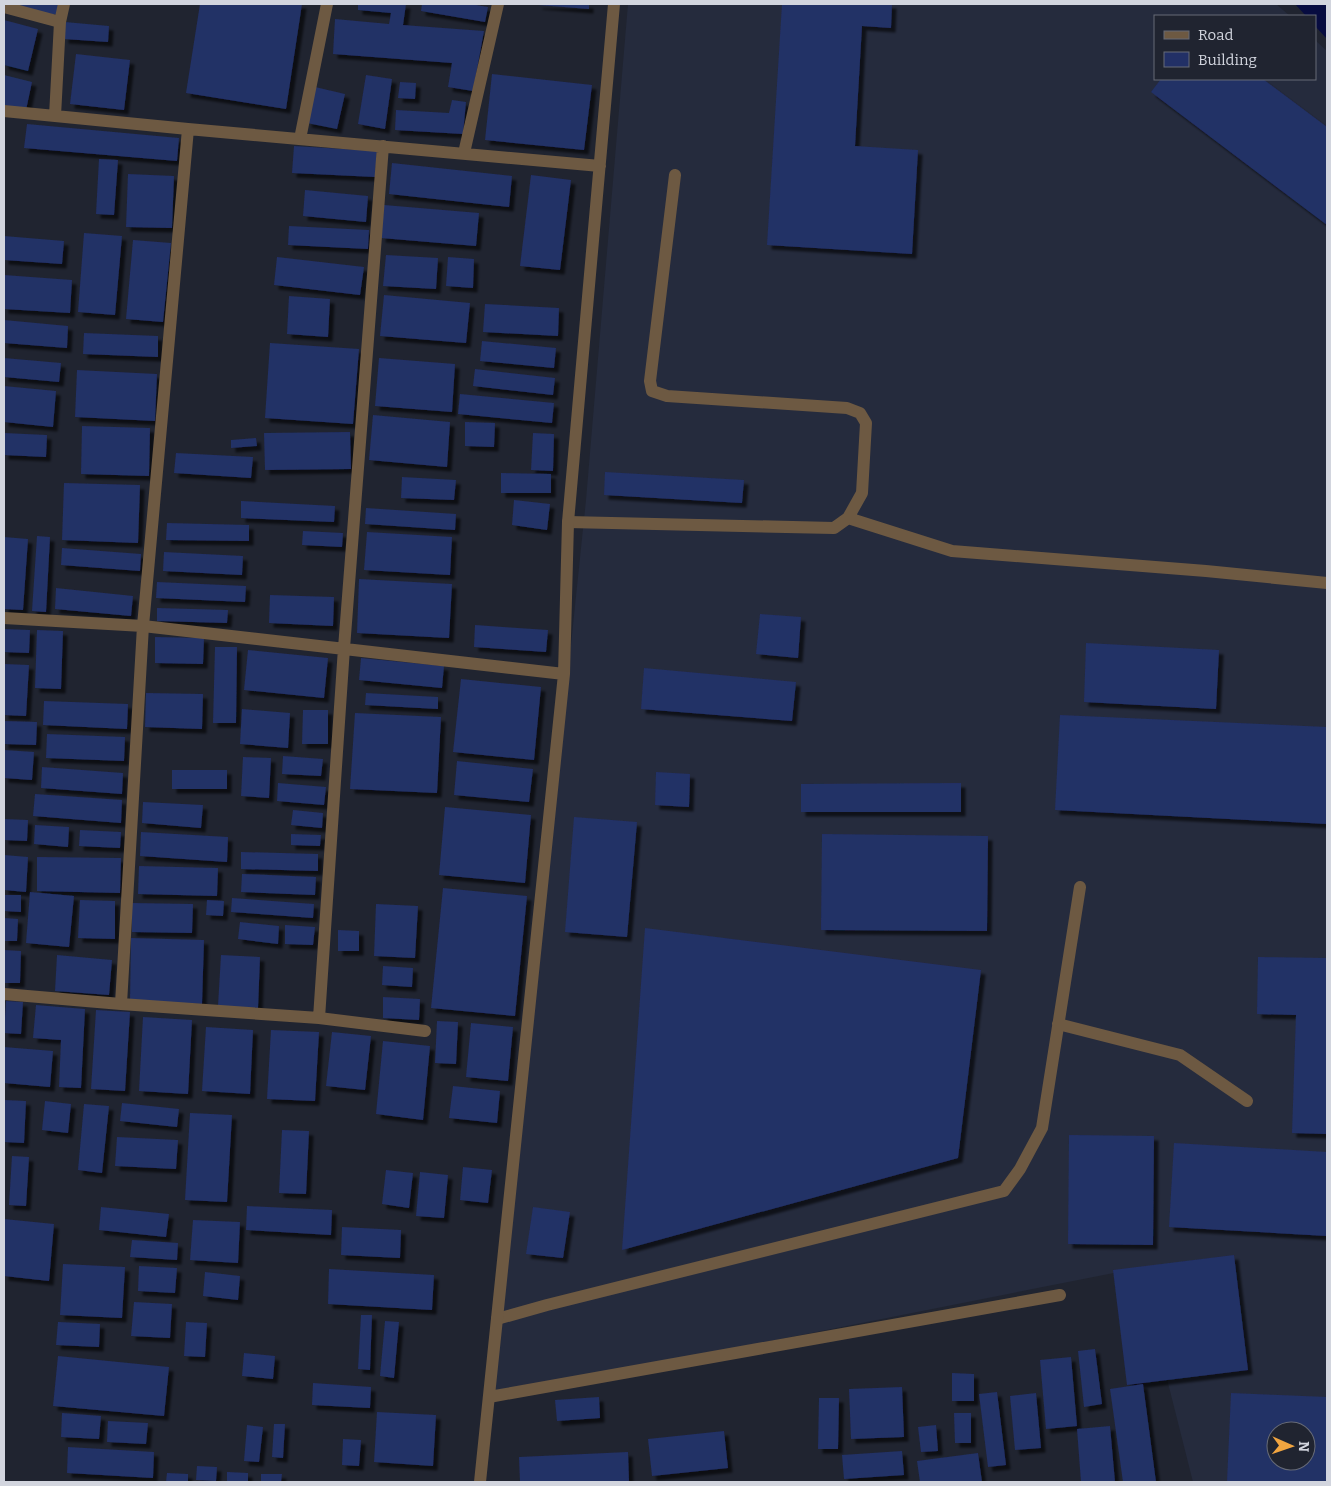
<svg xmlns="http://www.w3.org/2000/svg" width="1331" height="1486" font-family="Bitter,serif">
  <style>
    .built { fill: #252b3d; fill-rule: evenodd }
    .water { fill: #070c40 }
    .building { fill: #223066; fill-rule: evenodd; filter: url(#shadow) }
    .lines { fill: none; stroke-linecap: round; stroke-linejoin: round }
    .lane { stroke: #6d5942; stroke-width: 12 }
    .street { stroke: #6d5942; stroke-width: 12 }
  </style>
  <defs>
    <filter id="shadow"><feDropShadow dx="4.5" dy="4.5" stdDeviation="1" flood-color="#0009"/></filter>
  </defs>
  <rect width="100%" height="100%" fill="#202430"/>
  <path class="built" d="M628,4h648l14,12h-135v63h160v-39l12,11v1431h-134l-54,-214 -646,128 93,-896zM1276,1431h30v30h-30z"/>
  <path class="water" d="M1295,4h32v35l-12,-13v-10h-9z"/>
  <path class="building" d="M14,4h46l-2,11 -44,-7z
    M200,4h102l-16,105 -100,-16z
    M358,4h48l-3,21 81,6 -11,60 -25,-4 4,-24 -119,-9 2,-35 54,5 2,-11 -33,-3z
    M422,4h48l18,3 -3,15 -64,-11z
    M538,4h51v5l-51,-4z
    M782,4h110l-1,24 -29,-2 -7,120 63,4 -6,104 -145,-9z
    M4,20l34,9 -10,42 -24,-6z
    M65,22l44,4 -1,16 -44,-3z
    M76,54l54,6 -6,50 -54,-6z
    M492,74l100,11 -8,65 -99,-10z
    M4,75l28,7 -6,28 -22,-5z
    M366,75l26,4 -7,50 -27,-5z
    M1161,79h102l64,48v98l-176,-133z
    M400,82l16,1 -1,16 -17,-1z
    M315,87l30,7 -8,35 -30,-6z
    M452,100l14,2 -3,32 -68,-4 1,-20 53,3z
    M27,124l152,14 -2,23 -153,-13z
    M294,146l83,5 -2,26 -83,-4z
    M99,159l19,1 -4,55 -18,-1z
    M392,163l120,13 -3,31 -120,-13z
    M128,174l46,2 -2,52 -46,-1z
    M531,175l40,5 -11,90 -40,-4z
    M305,190l63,6 -2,26 -63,-6z
    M384,205l95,8 -3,33 -95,-8z
    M289,226l80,4 -1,19 -80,-4z
    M84,233l38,3 -7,79 -37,-3z
    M4,236l60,5 -2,23 -58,-4z
    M133,240l38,3 -8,79 -37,-3z
    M386,255l52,3 -2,31 -53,-3z
    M277,257l87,10 -4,28 -86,-10z
    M448,257l26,2 -1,29 -27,-2z
    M4,275l68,5 -2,33 -66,-4z
    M384,295l86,8 -4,40 -86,-7z
    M289,296l41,3 -2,38 -41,-3z
    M485,304l74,4 -1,28 -75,-4z
    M4,320l64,6 -1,22 -63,-5z
    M84,333l74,3v21l-75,-3z
    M482,341l74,7 -2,20 -74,-7z
    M270,343l89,6 -6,75 -88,-6z
    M4,358l57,5 -2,19 -55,-5z
    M379,358l76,6 -3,48 -77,-6z
    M475,369l80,9 -2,17 -80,-9z
    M77,370l80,4 -2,47 -80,-4z
    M4,386l52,5 -3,36 -49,-5z
    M460,394l94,9 -2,20 -94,-9z
    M373,415l77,7 -3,45 -78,-7z
    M465,422l30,1 -1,24 -29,-1z
    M82,426l68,2 -1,48 -68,-2z
    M350,432l1,37 -86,1 -1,-37z
    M4,433l43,2 -1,22 -42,-2z
    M533,433l21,1 -1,37 -22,-1z
    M256,438l1,8 -26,2v-8z
    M176,453l77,4 -2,21 -77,-5z
    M605,472l139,8 -2,23 -138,-8z
    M501,473l50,1v19h-50z
    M402,477l54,3 -2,20 -53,-2z
    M64,483l76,2 -2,58 -76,-3z
    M514,500l36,4 -3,26 -35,-5z
    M241,501l94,5 -1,16 -93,-4z
    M366,508l90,6 -1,16 -90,-6z
    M167,523l82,2v16l-83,-1z
    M303,531l40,2 -1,14 -40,-2z
    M367,532l85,5 -2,38 -86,-5z
    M37,536l13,1 -4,75 -14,-1z
    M4,537l24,2 -5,71 -19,-1z
    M62,548l79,6 -1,17 -79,-6z
    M164,552l79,4 -1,19 -79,-4z
    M359,579l93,5 -3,54 -92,-5z
    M157,582l89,4 -1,16 -89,-4z
    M56,588l77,8 -2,20 -76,-7z
    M270,595l64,2 -1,29 -64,-3z
    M157,608l71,2 -1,13 -70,-2z
    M760,614l41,3 -3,41 -42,-4z
    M475,625l73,5 -2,22 -72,-5z
    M4,629l26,1 -1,23 -25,-1z
    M37,630l26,1 -2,58 -26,-1z
    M155,637l49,1 -1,26 -48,-1z
    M1086,643l133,7 -3,59 -132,-7z
    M215,647h22l-1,76h-23z
    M248,650l80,8 -4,40 -80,-8z
    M361,658l83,8 -2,22 -83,-8z
    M4,664l25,1 -3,51 -22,-1z
    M644,668l152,14 -4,39 -151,-12z
    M461,679l80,8 -7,73 -81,-8z
    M146,693l57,1 -1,35 -57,-2z
    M366,693l72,4v12l-73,-4z
    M44,701l84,3 -1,25 -84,-4z
    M242,709l48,4 -2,35 -48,-4z
    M303,710h25v34h-26z
    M355,713l86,4 -4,76 -87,-4z
    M1060,715l267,12v97l-272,-14z
    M4,721l33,1 -1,23 -32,-1z
    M47,734l78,3 -1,24 -78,-3z
    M4,750l30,2 -2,28 -28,-2z
    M283,756l40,3 -2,17 -39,-2z
    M243,757l28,1 -2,40 -28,-2z
    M457,761l76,8 -4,33 -75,-7z
    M42,767l81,6 -1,21 -81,-6z
    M172,770h55v19h-55z
    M656,772l34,2 -1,33 -34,-2z
    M278,783l48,4 -2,18 -47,-4z
    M961,783v29h-160v-28z
    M35,794l87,6 -1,23 -88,-7z
    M143,802l60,3 -2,23 -59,-5z
    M445,807l86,8 -6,68 -86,-8z
    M293,810l30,3 -1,15 -31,-3z
    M574,817l63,5 -10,115 -62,-5z
    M4,819l24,1 -1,21 -23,-1z
    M35,825l34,2 -1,20 -34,-3z
    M80,830l41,2 -1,16 -41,-2z
    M141,832l87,5 -1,25 -87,-6z
    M291,834l30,1 -1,11 -29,-1z
    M822,834l166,2 -1,95 -166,-1z
    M241,852l77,2v17l-77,-2z
    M4,855l24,2 -2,35 -22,-2z
    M37,857l84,1 -1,35 -83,-2z
    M139,866l79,2 -1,28 -79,-2z
    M242,874l74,3 -1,18 -74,-3z
    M443,888l84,8 -12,120 -84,-8z
    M30,892l44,4 -5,51 -43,-4z
    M4,895h17v17l-17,-1z
    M232,898l82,6 -1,14 -82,-6z
    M80,900l35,1v38l-37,-1z
    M207,900l17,1 -1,15 -17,-1z
    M132,903l61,1 -1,29 -60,-1z
    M376,904l42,2 -3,52 -41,-2z
    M4,918l14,1 -1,22h-13z
    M240,922l39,4 -1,18 -40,-5z
    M285,925l30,2 -2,18 -28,-1z
    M645,928l336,42 -23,188 -336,92z
    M338,930l21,1v20h-21z
    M131,938l73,2 -2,64 -72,-2z
    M4,950l17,1 -1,32h-16z
    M57,955l55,5 -3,35 -54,-4z
    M221,955l39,2 -2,51 -40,-2z
    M1258,957l69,1v176l-35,-1 4,-118 -39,-1z
    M383,966l30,2 -1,19 -30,-2z
    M383,997l37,2 -1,21 -36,-2z
    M6,1001l17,1 -2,32 -17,-1z
    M36,1005l49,4 -4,79 -22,-1 2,-47 -28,-2z
    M96,1010l34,2 -5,79 -34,-2z
    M143,1017l49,3 -4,74 -49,-3z
    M437,1021l21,1 -2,42 -21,-1z
    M471,1023l42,4 -5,54 -42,-4z
    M206,1027l47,3 -3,64 -48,-3z
    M271,1030l48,2 -4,69 -48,-2z
    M332,1032l39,4 -6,54 -39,-4z
    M383,1041l47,5 -7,74 -47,-6z
    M4,1047l49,4 -3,36 -46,-4z
    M453,1086l47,5 -3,32 -48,-5z
    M4,1100l22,1 -2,42 -20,-1z
    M45,1101l26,3 -3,29 -26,-3z
    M122,1103l57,6 -2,18 -57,-6z
    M84,1104l25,2 -7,67 -24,-3z
    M190,1113l42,2 -5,87 -42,-2z
    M282,1130l27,1 -3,63 -27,-1z
    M1069,1135l85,1 -1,109 -85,-1z
    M117,1137l61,3 -2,29 -61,-3z
    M1174,1143l153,9v84l-158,-9z
    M12,1156l17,1 -3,49 -17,-1z
    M463,1167l29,3 -4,33 -28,-3z
    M386,1170l27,3 -4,35 -27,-4z
    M420,1172l28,3 -4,43 -28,-2z
    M247,1206l85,4 -1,25 -85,-5z
    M101,1207l68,7 -3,23 -67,-7z
    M533,1207l37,5 -7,46 -37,-4z
    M4,1219l50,5 -5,57 -45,-5z
    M193,1220l47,2 -2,41 -48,-3z
    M342,1227l59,3 -1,28 -59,-3z
    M132,1240l46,3 -1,17 -47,-3z
    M1234,1255l14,115 -121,15 -14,-115z
    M63,1264l62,3 -3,51 -62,-3z
    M139,1266l38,2 -2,25 -37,-2z
    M329,1269l105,6 -2,35 -104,-6z
    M205,1272l35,4 -2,24 -35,-4z
    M134,1302l38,2 -2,34 -39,-2z
    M361,1315h11l-2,55 -12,-1z
    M385,1321l14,1 -5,56 -14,-2z
    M58,1322l42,2 -1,23 -43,-2z
    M186,1322l21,1 -2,34 -21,-1z
    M1095,1349l7,55 -18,3 -6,-56z
    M244,1353l31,3 -2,23 -31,-3z
    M58,1356l111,11 -5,49 -111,-10z
    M1071,1357l6,69 -31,3 -6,-69z
    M952,1373l22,1v27h-22z
    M313,1383l58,4 -1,21 -58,-3z
    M1143,1384l13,98h-33l-13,-93z
    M902,1387l2,50 -53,2 -2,-50z
    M997,1392l9,73 -18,2 -9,-73z
    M1036,1393l5,55 -26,2 -5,-54z
    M1231,1393l96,4v85h-100zM1276,1431h30v30h-30z
    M599,1397l1,21 -43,3 -2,-21z
    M819,1398h20l-1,51h-20z
    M377,1412l59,3 -3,51 -59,-4z
    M62,1413l39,3 -2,23 -38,-2z
    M954,1413h17v30h-16z
    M108,1421l40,2 -2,21 -39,-2z
    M274,1424h11l-2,34 -11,-1z
    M247,1425l16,2 -4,35 -15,-1z
    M936,1425l2,26 -17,1 -3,-25z
    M1110,1426l5,56h-34l-4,-53z
    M724,1431l4,37 -76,8 -4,-37z
    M343,1439l18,1 -2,26 -17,-1z
    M68,1447l86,5 -1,26 -86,-5z
    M902,1451l2,24 -60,4 -2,-24z
    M628,1452l1,30h-109l-1,-25z
    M978,1453l4,29h-62l-3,-21z
    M197,1466l20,1 -1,14 -20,-1z
    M227,1472l21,1v9h-21z
    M167,1473l21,1v8h-22z
    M261,1474h21l-1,8h-20z"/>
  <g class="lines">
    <path class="lane" d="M848,518l104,33 254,20 121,12
      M568,522l266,6 14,-10 14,-25 4,-70 -6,-10 -13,-5 -180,-12 -15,-5 -2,-10 25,-206
      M1058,1024l122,31 67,46
      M497,1319l50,-14 457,-114 16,-22 22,-41 38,-241"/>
    <path class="street" d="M4,7l56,15 4,-18
      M4,111l184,18 412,37
      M55,116l5,-94
      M300,139l27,-135
      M464,153l34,-149
      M4,618l139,8 421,48
      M4,994l117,10 22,-378 45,-497
      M121,1004l198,14 25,-370 39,-502
      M319,1018l106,13
      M489,1397l571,-102
      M480,1482l84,-808 4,-152 46,-518"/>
  </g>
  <rect width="1331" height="1486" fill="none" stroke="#d2d5de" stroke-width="10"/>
  <rect x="1154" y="15" width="162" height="65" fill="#202430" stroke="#676b76"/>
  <rect x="1164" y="31" width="25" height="8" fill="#6d5942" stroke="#676b76"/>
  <text x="1198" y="40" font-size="15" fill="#d2d5de">Road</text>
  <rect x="1164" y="52" width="25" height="15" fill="#223066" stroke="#676b76"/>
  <text x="1198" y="65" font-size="15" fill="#d2d5de">Building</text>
  <g transform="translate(1291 1446) rotate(92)"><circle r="24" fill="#202430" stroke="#676b76"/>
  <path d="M0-4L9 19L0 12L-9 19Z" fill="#f1a540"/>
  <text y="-8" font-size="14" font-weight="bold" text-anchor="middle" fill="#d2d5de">N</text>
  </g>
</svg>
